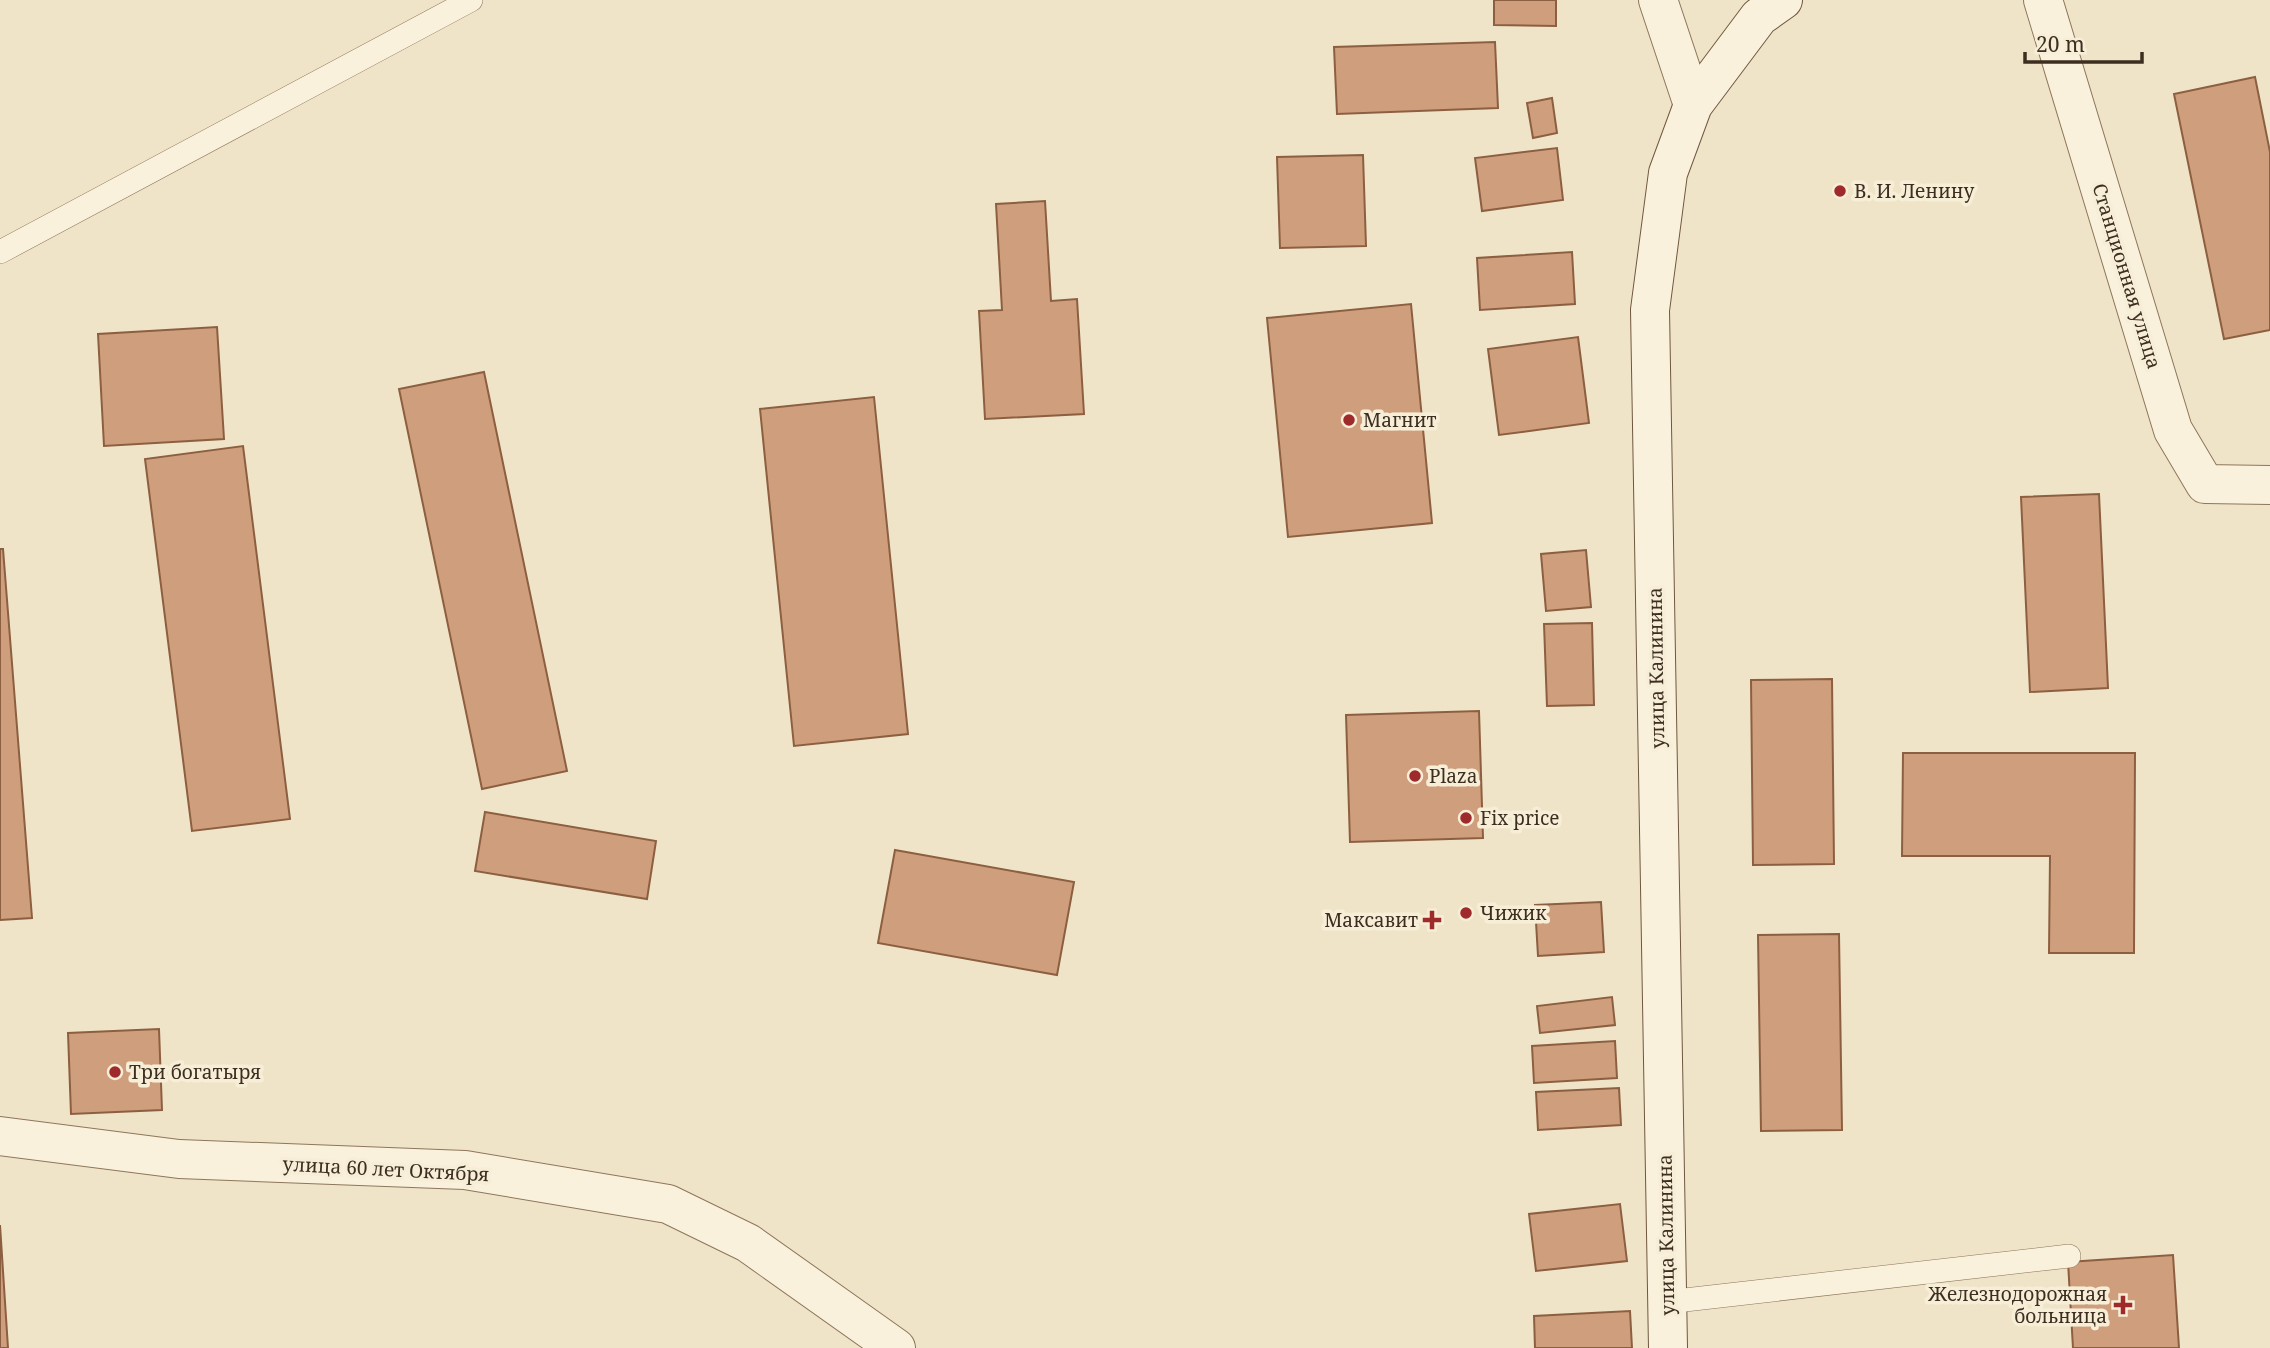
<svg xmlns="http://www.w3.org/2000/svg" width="2270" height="1348" font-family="'Noto Serif',serif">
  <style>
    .building { fill: #cf9f7d; stroke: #8d5f41; stroke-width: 2 }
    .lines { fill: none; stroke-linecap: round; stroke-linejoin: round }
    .lane-casing { stroke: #8d765c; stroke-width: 24 }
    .street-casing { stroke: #8d765c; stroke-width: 40 }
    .secondary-casing { stroke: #6f573f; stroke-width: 40 }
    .lane { stroke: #faf1dc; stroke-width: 23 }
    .street { stroke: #faf1dc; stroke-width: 38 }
    .secondary { stroke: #faf1dc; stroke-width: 38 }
    .poi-dot { fill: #9e2a2b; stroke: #f7eed8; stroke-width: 2.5 }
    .labels { text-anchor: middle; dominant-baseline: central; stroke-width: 7; stroke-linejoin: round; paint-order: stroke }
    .poi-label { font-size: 19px; fill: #3d2e20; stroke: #f7eed8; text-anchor: start }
    .street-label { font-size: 19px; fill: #3d2e20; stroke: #f7eed8 }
  </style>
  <rect width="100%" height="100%" fill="#f0e4c8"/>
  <path class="building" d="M1494,0h62v26l-62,-1z
    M1495,42l3,66 -161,6 -3,-67z
    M2255,77l15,75v178l-46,9 -50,-245z
    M1552,98l5,35 -24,5 -6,-35z
    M1557,148l6,52 -81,11 -7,-53z
    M1363,155l3,91 -86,2 -3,-91z
    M1045,201l6,100 26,-2 7,115 -99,5 -6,-108 23,-1 -6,-106z
    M1572,252l3,52 -95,6 -3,-52z
    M1411,304l21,219 -144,14 -21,-219z
    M217,327l7,112 -120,7 -6,-112z
    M1578,337l11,86 -90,12 -11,-86z
    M484,372l83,399 -85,18 -83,-400z
    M874,397l34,337 -114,12 -34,-337z
    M243,446l47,373 -98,12 -47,-372z
    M2099,494l9,194 -78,4 -9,-195z
    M0,549h3l29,369 -32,2z
    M1586,550l5,57 -45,4 -5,-57z
    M1592,623l2,82 -47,1 -3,-82z
    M1832,679l2,185 -81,1 -2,-185z
    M1479,711l4,127 -133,4 -4,-127z
    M1903,753h232l-1,200h-85l1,-97h-148z
    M485,812l171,29 -9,58 -172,-28z
    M895,850l179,32 -17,93 -179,-32z
    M1601,902l3,50 -66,4 -3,-51z
    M1839,934l3,196 -81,1 -3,-196z
    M1612,997l3,28 -75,8 -3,-27z
    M159,1029l3,81 -91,4 -3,-81z
    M1615,1041l2,37 -83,5 -2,-37z
    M1619,1088l2,37 -83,5 -2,-38z
    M1620,1204l7,57 -91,10 -7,-57z
    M0,1225l8,123h-8z
    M2173,1255l6,93h-106l-5,-86z
    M1630,1311l2,37h-97l-1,-32z"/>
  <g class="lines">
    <defs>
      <path id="lane" d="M0,252l471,-252
        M1667,1302l402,-46"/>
      <path id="street" d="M1658,0l35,105
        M2043,0l130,430 32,54 65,1
        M0,1136l179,23 286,11 203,34 80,39 148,105"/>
      <path id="secondary" d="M1668,1348l-18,-1038 18,-137 25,-68 66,-88 24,-17"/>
    </defs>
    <use href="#lane" class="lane-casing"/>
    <use href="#street" class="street-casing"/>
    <use href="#secondary" class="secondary-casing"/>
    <use href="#lane" class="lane"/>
    <use href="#street" class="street"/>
    <use href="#secondary" class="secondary"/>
  </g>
  <g class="poi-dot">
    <circle cx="1840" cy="191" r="7"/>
    <circle cx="1349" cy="420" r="7"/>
    <circle cx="1415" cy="776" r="7"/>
    <circle cx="1466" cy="818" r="7"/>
    <circle cx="1466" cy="913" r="7"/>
    <path d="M1428.5 909.5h7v7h7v7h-7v7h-7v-7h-7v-7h7z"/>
    <circle cx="115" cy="1072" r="7"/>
    <path d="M2119.5 1294.5h7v7h7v7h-7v7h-7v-7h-7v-7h7z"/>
  </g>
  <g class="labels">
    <g class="poi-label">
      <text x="1854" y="191">В. И. Ленину</text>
      <text x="1363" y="420">Магнит</text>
      <text x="1429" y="776">Plaza</text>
      <text x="1480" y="818">Fix price</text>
      <text x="1480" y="913">Чижик</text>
      <text x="1418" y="920" text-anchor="end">Максавит</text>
      <text x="129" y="1072">Три богатыря</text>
      <text x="2107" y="1294" text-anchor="end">Железнодорожная<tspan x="2107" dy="22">больница</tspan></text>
    </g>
    <g class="street-label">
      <text transform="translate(2127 276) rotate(73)">Станционная улица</text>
      <text transform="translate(1656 668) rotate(-91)">улица Калинина</text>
      <text transform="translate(386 1169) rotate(3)">улица 60 лет Октября</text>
      <text transform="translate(1666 1235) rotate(-91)">улица Калинина</text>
    </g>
  </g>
  <path d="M2025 52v10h117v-10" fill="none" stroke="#3d2e20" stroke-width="3.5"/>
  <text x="2036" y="52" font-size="21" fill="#3d2e20" stroke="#f7eed8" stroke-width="5" paint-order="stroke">20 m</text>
</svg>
